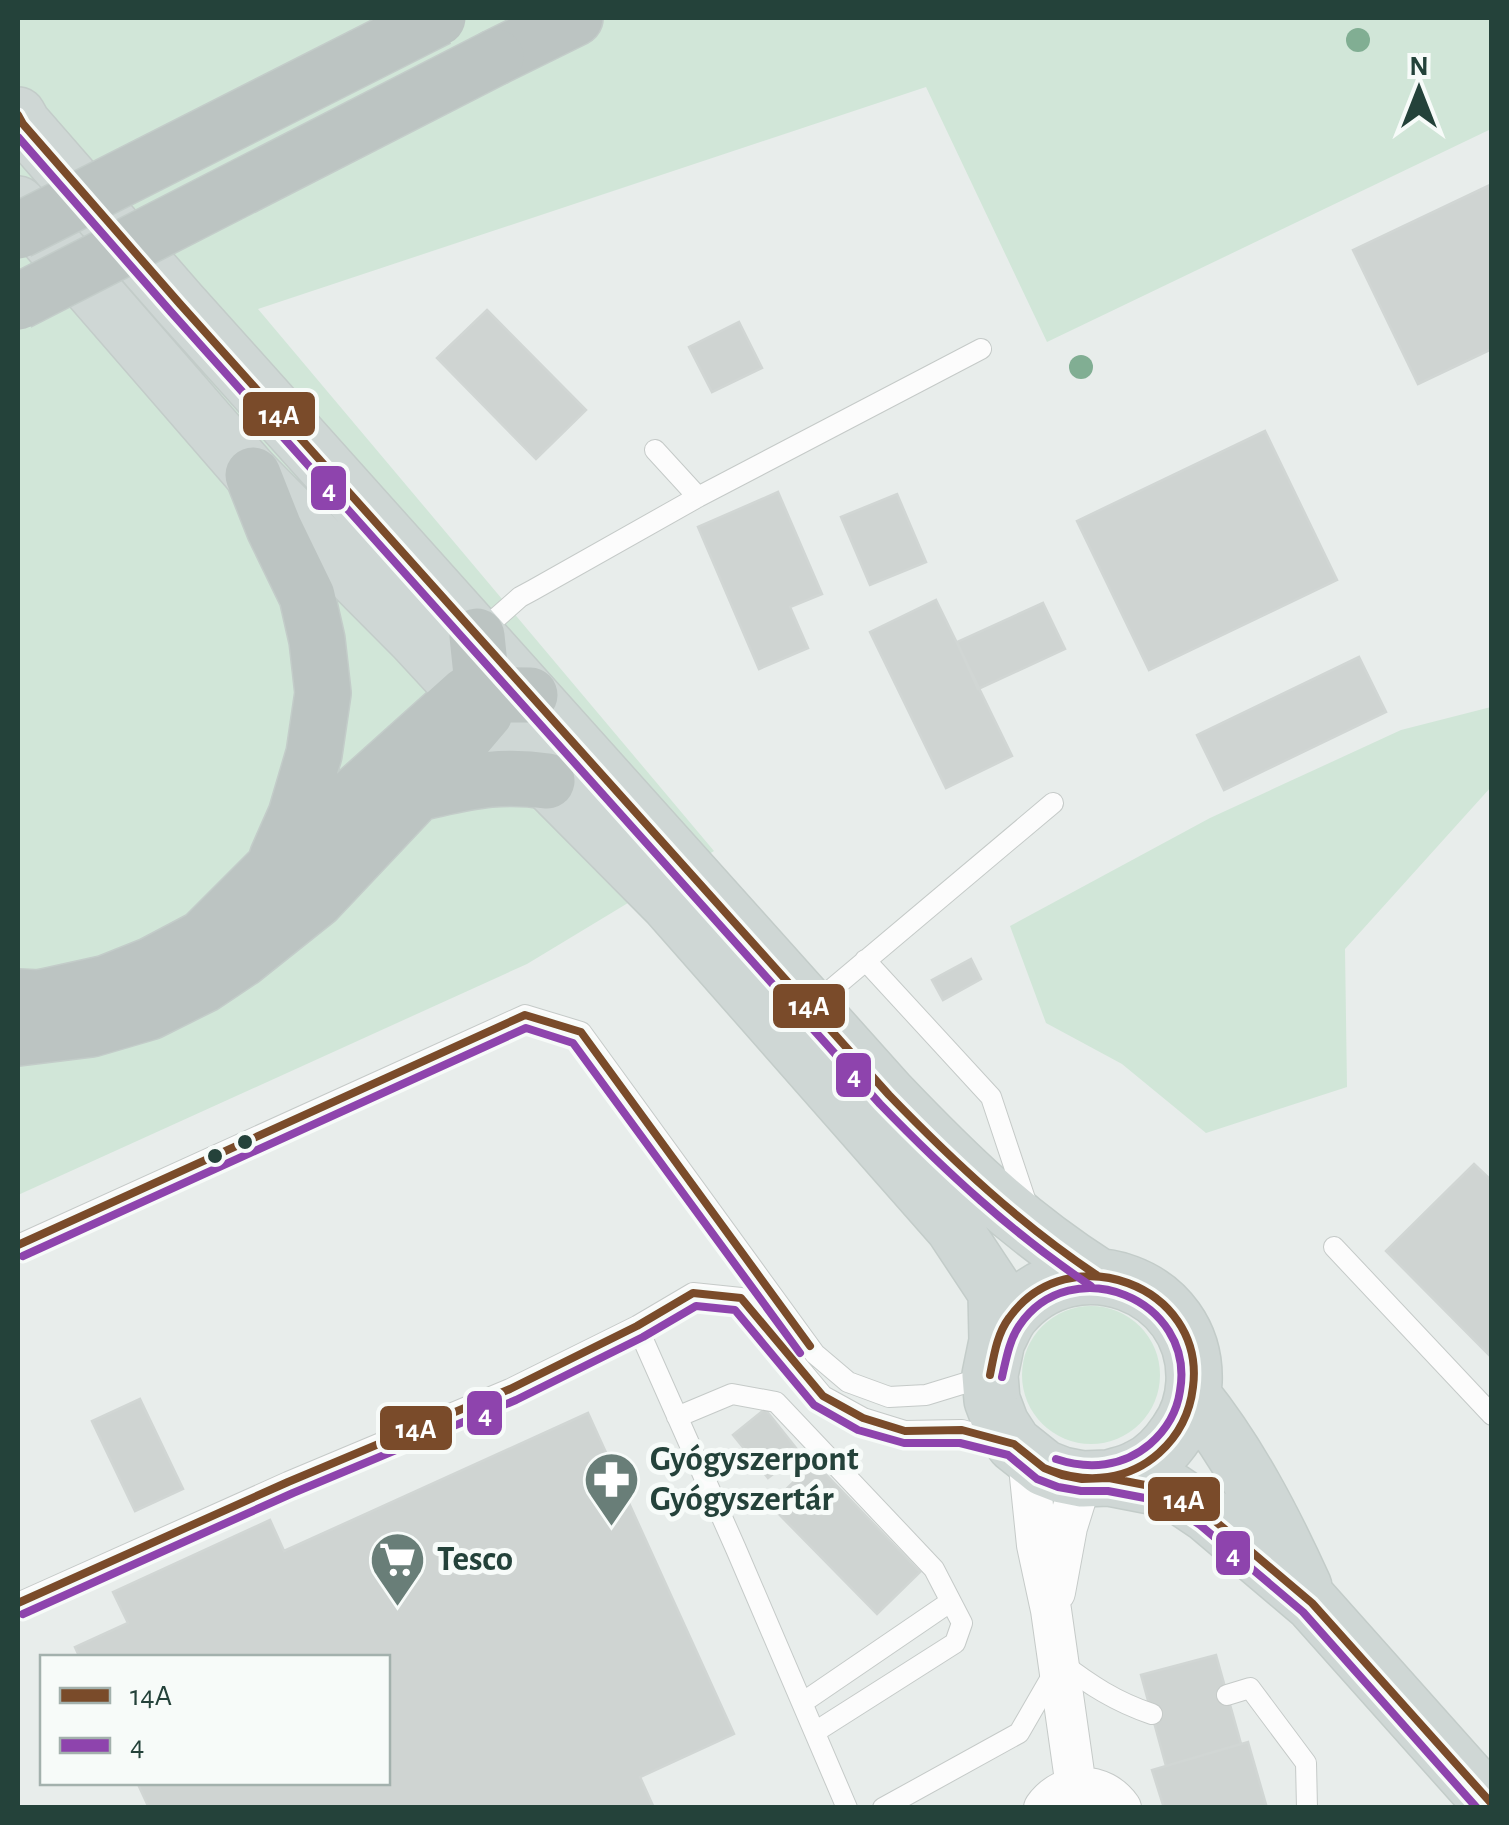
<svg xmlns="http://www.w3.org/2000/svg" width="1509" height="1825" font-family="'Alegreya Sans',sans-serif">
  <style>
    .green { fill: #d1e6d8 }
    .building { fill: #cfd4d2; stroke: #d1d6d4; stroke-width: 2.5 }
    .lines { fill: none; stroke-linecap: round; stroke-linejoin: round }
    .lane-casing { stroke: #c5cac8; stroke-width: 22 }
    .street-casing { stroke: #c5cac8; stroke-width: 42 }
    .primary-casing { stroke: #c3ccc9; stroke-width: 58 }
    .highway-casing { stroke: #c3ccc9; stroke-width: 58 }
    .lane { stroke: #fcfcfc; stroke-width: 20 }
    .street { stroke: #fcfcfc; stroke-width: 40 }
    .primary { stroke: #cfd7d5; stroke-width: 55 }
    .highway { stroke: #bcc4c2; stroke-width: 55 }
    .highway-bridge-casing { stroke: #c3ccc9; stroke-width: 58; stroke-linecap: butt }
    .highway-bridge { stroke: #bcc4c2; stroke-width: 55 }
    .bus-1-casing { stroke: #f7fbf9; stroke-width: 15 }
    .bus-2-casing { stroke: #f7fbf9; stroke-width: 15 }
    .bus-1 { stroke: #7a4b2a; stroke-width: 8 }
    .bus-2 { stroke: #8e44ad; stroke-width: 8 }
    .tree { fill: #81ae93 }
    .bus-dot { fill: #24423a; stroke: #f7fbf9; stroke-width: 4 }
    .labels { text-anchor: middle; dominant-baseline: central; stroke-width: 10; stroke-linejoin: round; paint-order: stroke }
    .poi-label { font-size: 35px; font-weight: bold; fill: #24423a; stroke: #f7fbf9; text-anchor: start }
    .line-badge { stroke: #f7fbf9; stroke-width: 4 }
    .badge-label { font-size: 28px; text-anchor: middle; font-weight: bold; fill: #fff }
  </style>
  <rect width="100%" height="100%" fill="#e8edeb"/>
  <path class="green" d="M18,18h1473v111l-444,213 -121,-255 -668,222 456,542 -187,113 -509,231z
    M1491,707v80l-146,162 2,138 -141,46 -84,-69 -76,-41 -36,-97 200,-108 191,-88z
    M1022 1375a69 69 0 1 1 138 0a69 69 0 1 1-138 0Z"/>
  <path class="building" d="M1492,184v165l-74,35 -65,-134z
    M487,310l99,100 -50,49 -99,-101z
    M739,322l23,46 -50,24 -23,-45z
    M1265,431l72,149 -188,90 -72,-149z
    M778,492l44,102 -32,13 18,41 -49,21 -61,-142z
    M897,494l29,68 -56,23 -29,-68z
    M936,600l76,156 -66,32 -76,-156z
    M1043,603l22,46 -87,40 -21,-47z
    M1359,657l27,55 -162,78 -27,-55z
    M971,959l10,20 -38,21 -11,-20z
    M1474,1164l18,17v177l-106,-107z
    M140,1399l43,90 -48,22 -43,-90z
    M765,1409l35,44 -32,25 -35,-43z
    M588,1413l146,321 -94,43 14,31h-505l-12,-26h251v-124h-308l-5,-11 53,-24 -15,-31 157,-72 14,31z
    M814,1462l106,110 -43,42 -107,-109z
    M1216,1655l25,89 -75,22 -25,-91z
    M1248,1742l19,66h-103l-12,-38z"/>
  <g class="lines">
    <defs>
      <path id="lane" d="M655,450l43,47
        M477,635l43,-38 13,-7 165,-93 283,-148
        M865,960l126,137 37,111
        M813,1005l240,-202
        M18,1245l507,-230 56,17 234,322 33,28 41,15 37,-2 62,-19
        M1334,1247l158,168
        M637,1326l99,223 111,259
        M677,1417l55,-23 44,8 158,167 28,54 -7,20 -140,89
        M18,1603l270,-121 222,-93 127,-63 56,-33 48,5 82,98 40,22 42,13 57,-1 40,11
        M1227,1695l23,-7 56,75 1,45
        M802,1703l148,-101
        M883,1808l136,-75 41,-71c30,23 56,40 92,52"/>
      <path id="street" d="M1028,1457l9,88 14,65 25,177
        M1055,1592l12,-65 15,-48
        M1044,1808c20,-28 58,-27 77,0"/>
      <path id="primary" d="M18,115l5,9 157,180 709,791c66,69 127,129 209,181
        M18,204l235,271 162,163 132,143 122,123 284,323 43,65 1,49 -7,34 2,25 9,24 13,20 30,24 18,7 20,4 27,-1 62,12 37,25 104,88 180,202
        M997,1341c5,-9 9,-20 15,-27 62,-75 186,-30 182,68 -1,18 -6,35 -17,50 -10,15 -23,29 -39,36 -9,5 -20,7 -29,10
        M1193,1396c46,57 81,125 111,191"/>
      <path id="highway" d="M496,57l79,-39
        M253,475l21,53 33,68 10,44 6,53 -9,61 -18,61 -19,43
        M417,793c48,-10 80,-20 130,-12
        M18,997l21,1 68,-15 45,-18 51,-27 69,-69 195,-175 63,1
        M18,1038l73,-9 58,-17 54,-27 39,-26 74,-59 101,-107 68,-80 -8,-77"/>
    </defs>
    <use href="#lane" class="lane-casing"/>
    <use href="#street" class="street-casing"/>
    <use href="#primary" class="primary-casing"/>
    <use href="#highway" class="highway-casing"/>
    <use href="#lane" class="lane"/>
    <use href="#street" class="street"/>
    <use href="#primary" class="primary"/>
    <use href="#highway" class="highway"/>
    <defs>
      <path id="highway-bridge" d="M18,231l420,-213
        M18,302l478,-245"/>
    </defs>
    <use href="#highway-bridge" class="highway-bridge-casing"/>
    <use href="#highway-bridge" class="highway-bridge"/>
    <defs>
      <path id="bus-1" d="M18,115l5,9 157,180 709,791c65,67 131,129 209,181
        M18,1245l507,-230 56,17 229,314
        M990,1375c4,-20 7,-41 19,-57 59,-83 197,-33 184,69 -3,26 -15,49 -34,66 -30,27 -70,31 -107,18
        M18,1603l270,-121 222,-93 127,-63 56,-33 48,5 82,98 40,22 42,13 57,-1 52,14 30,24 18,7 20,4 27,-1 62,12 37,25 104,88 180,201"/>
      <path id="bus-2" d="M18,137l153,175 709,792c65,67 133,130 211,182
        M23,1256l503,-228 47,15 227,310
        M1002,1377c4,-17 7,-36 17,-51 52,-77 177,-27 161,65 -3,21 -14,39 -30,53 -27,23 -61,26 -94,15
        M23,1614l270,-121 223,-93 127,-63 53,-31 39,4 79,95 44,25 46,13h56l48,12 29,24 21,8 23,4h27l58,11 34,23 103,87 174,196"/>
    </defs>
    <use href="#bus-1" class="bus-1-casing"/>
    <use href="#bus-2" class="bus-2-casing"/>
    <use href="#bus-1" class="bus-1"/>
    <use href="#bus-2" class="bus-2"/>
  </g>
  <g class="tree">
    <circle cx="1358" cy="40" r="12"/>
    <circle cx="1081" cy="367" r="12"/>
  </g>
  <defs>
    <symbol id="pharmacy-pin" viewBox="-11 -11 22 30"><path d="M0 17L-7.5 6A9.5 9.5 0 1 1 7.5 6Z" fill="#697e78" stroke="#f7fbf9"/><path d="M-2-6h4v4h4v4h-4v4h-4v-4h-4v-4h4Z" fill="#fff"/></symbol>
    <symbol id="supermarket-pin" viewBox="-11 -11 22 30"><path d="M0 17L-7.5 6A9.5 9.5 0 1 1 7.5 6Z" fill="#697e78" stroke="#f7fbf9"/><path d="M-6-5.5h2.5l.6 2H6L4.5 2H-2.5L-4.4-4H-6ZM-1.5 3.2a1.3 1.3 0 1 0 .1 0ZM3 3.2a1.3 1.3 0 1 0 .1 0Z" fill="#fff"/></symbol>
  </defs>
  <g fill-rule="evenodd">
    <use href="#pharmacy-pin" x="580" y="1448" width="63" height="86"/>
    <use href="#supermarket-pin" x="366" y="1528" width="63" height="86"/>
  </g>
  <g class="bus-dot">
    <circle cx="245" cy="1142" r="9"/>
    <circle cx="215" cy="1156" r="9"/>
  </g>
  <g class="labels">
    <g class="poi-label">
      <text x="650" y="1459">Gyógyszerpont<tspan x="650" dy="40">Gyógyszertár</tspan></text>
      <text x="437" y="1559">Tesco</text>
    </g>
  </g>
  <g class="line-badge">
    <rect x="241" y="390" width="76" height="48" rx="10" fill="#7a4b2a"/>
    <rect x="309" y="464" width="39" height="48" rx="10" fill="#8e44ad"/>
    <rect x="771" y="982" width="76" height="48" rx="10" fill="#7a4b2a"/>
    <rect x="834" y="1051" width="39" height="48" rx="10" fill="#8e44ad"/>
    <rect x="465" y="1389" width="39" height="48" rx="10" fill="#8e44ad"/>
    <rect x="378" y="1404" width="76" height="48" rx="10" fill="#7a4b2a"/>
    <rect x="1146" y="1475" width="76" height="48" rx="10" fill="#7a4b2a"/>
    <rect x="1214" y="1529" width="38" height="48" rx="10" fill="#8e44ad"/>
  </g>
  <g class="badge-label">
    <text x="279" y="424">14A</text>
    <text x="329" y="498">4</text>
    <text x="809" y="1015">14A</text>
    <text x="854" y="1084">4</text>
    <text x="485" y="1423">4</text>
    <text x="416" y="1438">14A</text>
    <text x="1184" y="1509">14A</text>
    <text x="1233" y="1563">4</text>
  </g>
  <rect width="1509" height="1825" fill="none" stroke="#24423a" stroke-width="40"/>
  <rect x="40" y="1655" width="350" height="130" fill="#f7fbf9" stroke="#a3b1ad" stroke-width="2.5"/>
  <rect x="60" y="1688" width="50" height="15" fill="#7a4b2a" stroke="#a3b1ad" stroke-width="2.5"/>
  <text x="130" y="1705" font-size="30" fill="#24423a">14A</text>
  <rect x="60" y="1738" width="50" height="15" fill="#8e44ad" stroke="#a3b1ad" stroke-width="2.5"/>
  <text x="130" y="1755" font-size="30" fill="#24423a">4</text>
  <g transform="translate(1419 90)" stroke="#f7fbf9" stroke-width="8" paint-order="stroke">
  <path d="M0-8L18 38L0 25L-18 38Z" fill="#24423a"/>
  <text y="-15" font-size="28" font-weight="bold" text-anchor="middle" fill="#24423a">N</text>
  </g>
</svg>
